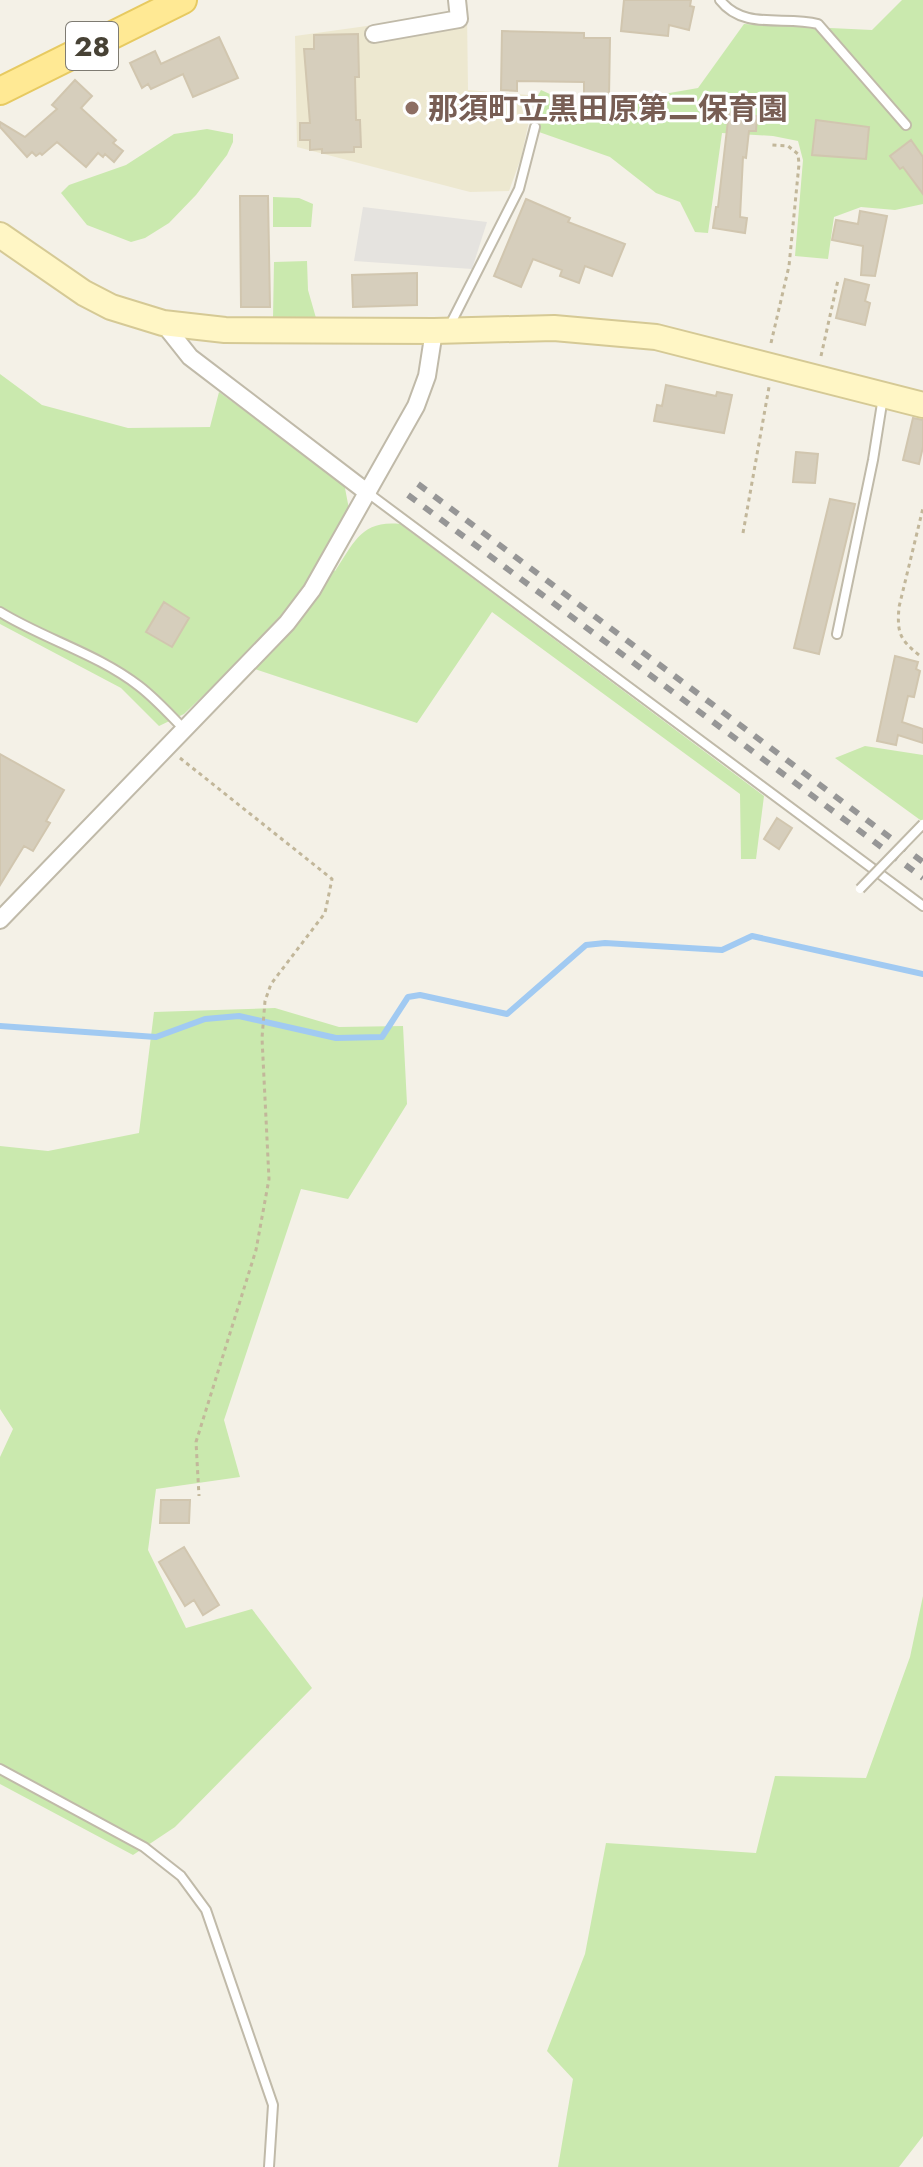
<svg xmlns="http://www.w3.org/2000/svg" width="923" height="2167" font-family="Jost,'Noto Sans JP',sans-serif">
  <style>
    .education { fill: #ede8d0 }
    .green { fill: #cae9ae }
    .parking { fill: #e5e3df }
    .lines { fill: none; stroke-linecap: round; stroke-linejoin: round }
    .stream { stroke: #a1caf2; stroke-width: 6 }
    .building { fill: #d6cebc; stroke: #d1c6af; stroke-width: 2 }
    .lane-casing { stroke: #c0baa9; stroke-width: 12 }
    .street-casing { stroke: #c0baa9; stroke-width: 20 }
    .secondary-casing { stroke: #d5c995; stroke-width: 28 }
    .primary-casing { stroke: #e7ca61; stroke-width: 30 }
    .path { stroke: #c2b79a; stroke-width: 3; stroke-dasharray: 4 4; stroke-linecap: butt }
    .lane { stroke: #fff; stroke-width: 8 }
    .street { stroke: #fff; stroke-width: 16 }
    .secondary { stroke: #fff6c5; stroke-width: 24 }
    .primary { stroke: #ffe994; stroke-width: 26 }
    .rail { stroke: #969696; stroke-width: 6; stroke-dasharray: 10 10; stroke-linecap: butt }
    .lane-bridge-casing { stroke: #c0baa9; stroke-width: 12; stroke-linecap: butt }
    .lane-bridge { stroke: #fff; stroke-width: 8 }
    .education-dot { fill: #8d6e63; stroke: #fff; stroke-width: 3 }
    .labels { text-anchor: middle; dominant-baseline: central; stroke-width: 6; stroke-linejoin: round; paint-order: stroke }
    .shield { fill: #fff; stroke: #7e7b72; stroke-width: 2 }
    .shield-label { font-size: 28px; font-weight: bold; fill: #474235 }
    .education-label { font-size: 30px; font-weight: bold; fill: #785e54; stroke: #fff; text-anchor: start }
  </style>
  <rect width="100%" height="100%" fill="#f4f1e7"/>
  <path class="education" d="M467,12l1,78 60,5 1,26 -8,37 -12,33 -39,1 -173,-45 -2,-111z"/>
  <path class="green" d="M902,0h21v204l-28,6 -34,-3 -27,10 -6,42 -33,-3 8,-96 -5,-19 -25,-5 -51,-3 -14,100 -13,-1 -15,-30 -24,-9 -46,-36 -71,-25 -5,-29 7,-13 35,16 39,4 43,-15 40,-7 46,-64 128,6z
    M207,129l26,5v8l-6,13 -31,40 -27,28 -24,15 -14,4 -44,-17 -26,-32 8,-8 57,-20 48,-31z
    M273,197l26,1 14,6 -2,23h-38z
    M307,261l1,29 8,28h-43l1,-56z
    M0,374l42,31 86,23 82,-1 9,-35 125,91 5,26 -29,54 15,8c19,-28 26,-51 65,-47l364,272 -8,63h-15l-1,-65 -248,-182 -75,111 -180,-60 -53,51 -25,12 -38,-38 -121,-64z
    M865,746l58,9v67l-88,-64z
    M275,1008l64,19 64,-1 4,78 -59,95 -47,-10 -77,231 16,57 -84,12 -8,61 38,78 66,-19 60,79 -137,139 -42,28 -133,-71v-327l13,-28 -13,-20v-263l48,5 91,-18 15,-121z
    M923,1596v540l-24,31h-341l15,-88 -26,-28 38,-97 21,-111 150,10 19,-77 91,2 44,-121z"/>
  <path class="parking" d="M363,207l124,15 -15,47 -118,-8z"/>
  <g class="lines">
    <path class="stream" d="M0,1026l156,11 49,-18 34,-3 97,22 46,-1 26,-40 12,-2 87,19 79,-69 19,-2 117,7 30,-14 171,38"/>
  </g>
  <path class="building" d="M624,0h67l-1,6 4,1 -5,23 -20,-5 -1,11 -47,-5z
    M502,31l82,2v5h26l-1,59h-25v-15l-67,-1v10l-16,-1z
    M358,34l1,43h-4l1,43h4l1,27h-7v5l-32,1v-4l-12,1v-10h-10v-17h10l-6,-74h10v-14z
    M219,37l19,41 -45,19 -10,-23 -32,15 -3,-5 -6,4 -12,-25 25,-12 6,13z
    M75,80l17,16 -11,12 35,32 -3,3 10,8 -9,11 -9,-8 -2,3 -5,-4 -12,14 -29,-25 -15,13 -2,-2 -4,3 -4,-4 -5,5 -27,-30v-5l25,15 32,-28 -5,-4z
    M729,112l28,4 -1,15h-7l-3,27 -3,-1 -3,60 7,1 -2,15 -32,-5 3,-21h2z
    M816,120l53,7 -3,32 -54,-4z
    M911,140l12,17v37l-20,-27 -3,2 -10,-13z
    M240,196h28l2,111h-29z
    M526,199l44,19 -2,4 57,22 -13,32 -27,-10 -6,17 -19,-7 2,-6 -29,-11 -12,28 -27,-11z
    M860,211l27,5 -12,60 -14,-1 2,-29 -31,-6 4,-20 22,4z
    M417,273v32l-64,2 -1,-32z
    M845,279l24,6 -4,16 5,2 -5,22 -29,-7z
    M666,385l50,11 1,-4 15,3 -8,38 -70,-12 3,-16 5,1z
    M913,418l10,2v27l-4,17 -16,-4z
    M796,452l22,2 -3,29 -22,-1z
    M830,499l25,5 -36,150 -25,-6z
    M164,602l25,16 -17,29 -26,-15z
    M895,656l23,6 -2,7 4,2 -6,26 -6,-1 -6,26 21,7v14l-25,-8 -2,10 -19,-4z
    M0,754l64,36 -18,31 4,2 -17,28 -9,-5 -24,39z
    M777,818l15,10 -13,21 -15,-10z
    M161,1500h29l-1,23h-29z
    M184,1547l35,58 -16,10 -9,-15 -9,6 -26,-44z"/>
  <g class="lines">
    <defs>
      <path id="lane" d="M720,0c24,31 65,15 98,24l88,101
        M449,327l70,-138 16,-62
        M368,493l555,413
        M0,612c44,27 98,42 139,74 17,13 31,29 46,44
        M837,634l36,-174 10,-63
        M0,1769l144,78 37,29 25,34 67,195 -4,62"/>
      <path id="street" d="M374,34l85,-15 -2,-19
        M163,323l27,34 178,136
        M0,920l287,-297 25,-33 104,-184 11,-30 7,-45"/>
      <path id="secondary" d="M0,235l84,58 27,14 52,16 62,7 209,1 120,-3 102,9 267,68"/>
      <path id="primary" d="M0,91l183,-91"/>
    </defs>
    <use href="#lane" class="lane-casing"/>
    <use href="#street" class="street-casing"/>
    <use href="#secondary" class="secondary-casing"/>
    <use href="#primary" class="primary-casing"/>
    <path class="path" d="M771,343l18,-77 10,-102 -1,-10 -10,-8 -16,-1
      M821,356l17,-76
      M743,533l26,-146
      M919,655c-20,-16 -22,-23 -20,-48l24,-99
      M180,758l152,121 -7,34 -54,71 -6,17 -3,37 7,141 -13,71 -60,192 3,54"/>
    <use href="#lane" class="lane"/>
    <use href="#street" class="street"/>
    <use href="#secondary" class="secondary"/>
    <use href="#primary" class="primary"/>
    <path class="rail" d="M418,484l505,378
      M408,495l515,383"/>
    <defs>
      <path id="lane-bridge" d="M860,889l63,-65"/>
    </defs>
    <use href="#lane-bridge" class="lane-bridge-casing"/>
    <use href="#lane-bridge" class="lane-bridge"/>
  </g>
  <circle class="education-dot" cx="412" cy="108" r="8"/>
  <g class="labels">
    <rect class="shield" x="66" y="22" width="52" height="48" rx="6"/>
    <g class="shield-label">
      <text x="92" y="46">28</text>
    </g>
    <g class="education-label">
      <text x="428" y="108">那須町立黒田原第二保育園</text>
    </g>
  </g>
</svg>
